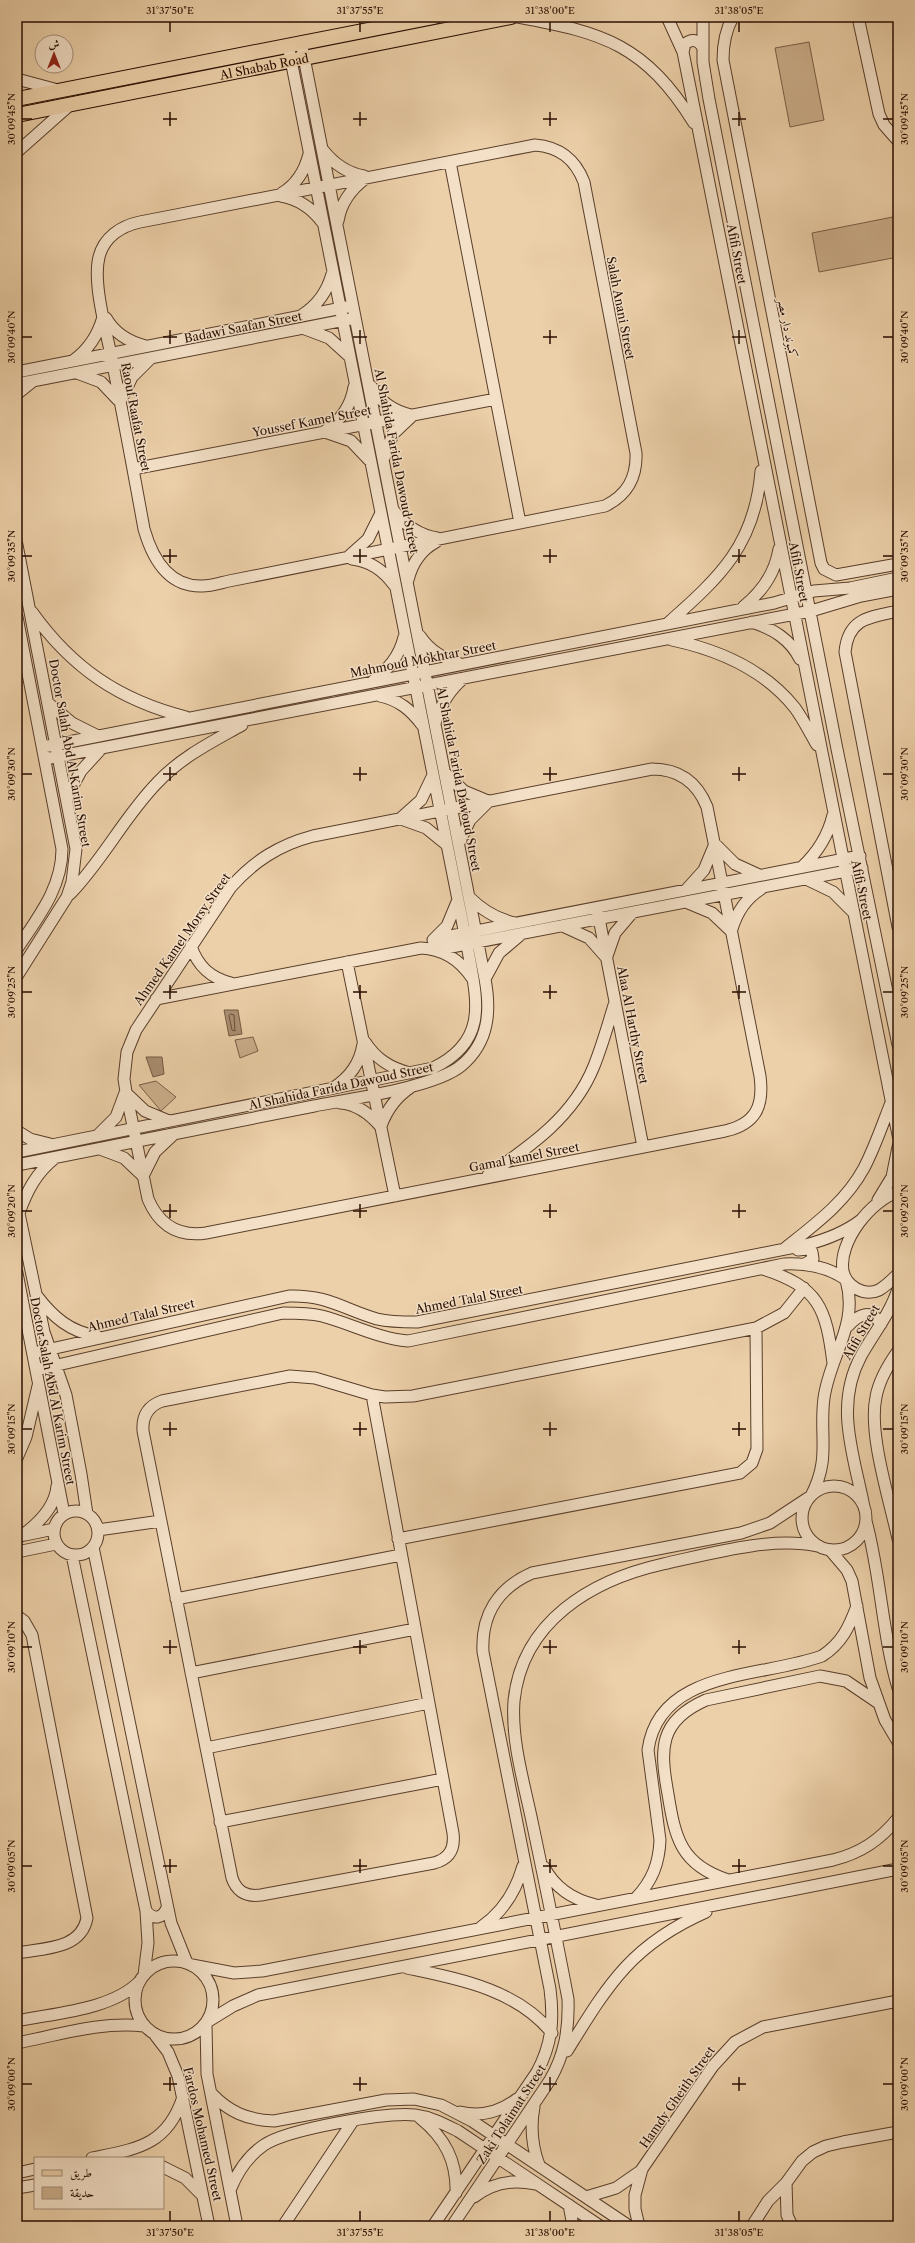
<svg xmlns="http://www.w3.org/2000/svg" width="915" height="2243" font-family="'Libre Caslon Text',Amiri,serif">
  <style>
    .green { fill: #cbaf8c; stroke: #7a5e46 }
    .water { fill: #a98e70; stroke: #755a43 }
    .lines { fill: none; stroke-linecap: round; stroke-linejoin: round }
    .shore { stroke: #684e38; stroke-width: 1 }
    .minor-casing { stroke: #593e2a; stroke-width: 13 }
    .major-casing { stroke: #280d00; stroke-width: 16 }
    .minor { stroke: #f3e0c7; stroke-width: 11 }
    .major { stroke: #ecd0a9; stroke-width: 14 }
    .ticks { fill: none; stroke: #280d00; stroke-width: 1.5 }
    .labels { text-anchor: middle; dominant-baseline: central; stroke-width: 3; stroke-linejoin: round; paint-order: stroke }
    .street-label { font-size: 12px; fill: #280d00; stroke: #f3e0c7 }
    .neatline { fill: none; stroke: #280d00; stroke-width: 1.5 }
    .ticks-label { font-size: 10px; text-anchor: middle; fill: #280d00 }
  </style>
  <rect width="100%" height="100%" fill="#ecd0a9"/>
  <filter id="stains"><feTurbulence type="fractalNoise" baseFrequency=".005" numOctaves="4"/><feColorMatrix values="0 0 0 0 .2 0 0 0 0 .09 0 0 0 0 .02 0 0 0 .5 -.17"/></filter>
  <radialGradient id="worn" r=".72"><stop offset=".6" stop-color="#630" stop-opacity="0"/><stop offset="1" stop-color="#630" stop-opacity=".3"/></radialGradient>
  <path class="green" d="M809,42l15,78 -34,7 -15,-79z
    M898,216v41l-79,15 -7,-39z
    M253,1037l5,14 -18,7 -5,-18z
    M156,1081l20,16 -15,14 -22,-26z"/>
  <path class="water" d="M224,1010h14l4,24 -13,2z
    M146,1057h16l2,17 -11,3z"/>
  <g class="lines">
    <path class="shore" d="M231,1014l3,1 1,16 -3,-1 -3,-14z"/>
    <defs>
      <path id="minor" d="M518,17c87,16 127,28 176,106
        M667,17l16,35 215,1083
        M703,17v45l6,37 128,650 61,296
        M733,17c-8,14 -10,27 -10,43l98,503 3,6 12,6 62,-11
        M858,17l21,97 5,11 14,16
        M683,52l2,-8c6,-5 12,-5 17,2
        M17,79l41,11
        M535,145c25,2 40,14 49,37l52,271c1,25 -9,42 -31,53l-376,75c-9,2 -18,5 -27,5 -34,1 -50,-29 -58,-57 -10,-55 -20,-109 -31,-164 -5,-28 -21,-81 -14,-108 5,-20 22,-31 41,-35z
        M323,150c11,14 24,23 41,26
        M17,152l53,-47
        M450,162l70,361
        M282,193c15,-9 23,-23 27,-39
        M281,196c17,3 30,11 41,26
        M338,221c3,-19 13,-32 28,-43
        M302,315c16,-10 25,-23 30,-41
        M106,318c9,16 23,24 40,28
        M305,329l24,9 21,19
        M74,360c15,-11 24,-25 29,-43
        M17,372l330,-65
        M77,373l24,9 17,18
        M17,384l333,-65
        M371,386c9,16 22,25 40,29
        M17,394l15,-12
        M120,402l12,-25 18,-18
        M325,431c16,-11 26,-25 29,-44
        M328,433l23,8 18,19
        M384,458l9,-24 18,-17
        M133,469l363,-70
        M394,511c11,14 25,24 43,27
        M17,545l59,304 -4,33 -5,15 -50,79
        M349,556l19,-17 13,-26
        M352,559c18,2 32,12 42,26
        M408,580c4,-16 13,-30 28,-38
        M743,607c19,-15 32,-34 36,-58
        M898,611c-28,6 -50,7 -53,41l53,275
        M32,612c40,56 87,88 154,105
        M17,617l45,232c0,39 -24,68 -45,100
        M752,622c21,7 38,17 48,37
        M668,623c52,-46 87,-78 93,-152
        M420,636c10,15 23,22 40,28
        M672,640c47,10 92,29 123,68 8,11 15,25 22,37
        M373,681c16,-13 26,-24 31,-44
        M380,696c19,4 31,14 42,29
        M48,703l24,20 26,13
        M435,723c6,-19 14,-33 29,-45
        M43,747l731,-144 40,-12 36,-3 48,-10
        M45,759l766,-148 50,-15 37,-7
        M652,769c27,0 45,13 55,38l53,269c4,30 -4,48 -35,55l-519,102c-28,4 -47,-8 -58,-34l-22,-107 -2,-13 3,-27 9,-22 95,-143c23,-26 48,-42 82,-51z
        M446,774l18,17 24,10
        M67,797l14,-26 20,-22
        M402,817l19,-17 12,-25
        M401,819l25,9 21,17
        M459,843l11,-23 18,-18
        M715,844l20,20 24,11
        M802,867c16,-15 26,-31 31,-52
        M806,879l27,13 20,20
        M686,890l18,-20 10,-24
        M70,894c33,-34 54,-77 87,-111 24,-26 55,-41 85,-58
        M469,897c13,13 27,22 46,26
        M688,903l24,10 19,18
        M598,913l45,234
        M565,927l24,11 16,18
        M732,929c5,-17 13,-30 29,-40
        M435,939l425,-83
        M433,940l14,-14 10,-24
        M191,946c7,21 20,32 40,37
        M436,950l426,-82
        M607,956l8,-23 17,-20
        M347,962l48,234
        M485,979l14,-26 20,-17
        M156,999l265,-51c22,1 39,12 51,30
        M365,1042c11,17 25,26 45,31
        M333,1088c16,-10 27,-24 30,-44
        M126,1093l19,18 24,10
        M340,1103c17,1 30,11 41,24
        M381,1126c6,-17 15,-29 30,-39
        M17,1131l13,8 20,5
        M97,1136l19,-19 9,-24
        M100,1149l24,9 19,18 12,-24 19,-18
        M17,1152l416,-84c58,-28 43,-71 34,-123l-179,-900
        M17,1165c99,-20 198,-39 297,-59 36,-7 123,-19 148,-41 27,-23 29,-54 23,-86l-184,-937
        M488,1175c43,-29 86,-59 106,-109 8,-20 14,-41 20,-61
        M898,1192c-27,8 -60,50 -55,79 3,15 21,26 36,19 7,-4 13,-10 19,-16
        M878,1200l14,-23 6,-30
        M17,1204l27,128 22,63 15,79 6,40
        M19,1213c8,-22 17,-40 36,-55
        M784,1249c30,-24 61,-46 80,-81 11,-21 19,-45 28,-68
        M798,1250l10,-1 4,3 1,7 -8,5
        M763,1269c56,18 63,39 70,94
        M17,1273l47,241
        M37,1296c16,21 33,36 60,40
        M848,1326c10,-11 23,-18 33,-2
        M898,1351c-10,14 -19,29 -22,46 -8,37 14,104 22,142
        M33,1353l256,-57c39,-1 54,13 88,23 13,3 26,3 40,3l388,-77c20,-5 39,-12 56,-25
        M36,1370l247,-57c13,0 26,0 39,3 30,8 55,22 86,25l376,-77c22,-1 42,2 61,15
        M372,1395l-57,-17 -25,-2 -128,25c-14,5 -20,15 -19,30l89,447c5,14 14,19 29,17l173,-32c15,-4 21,-14 19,-30l-81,-438 13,2 28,-1 343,-68 28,-15 20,-25
        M17,1458l9,-21 12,-51
        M802 1518a32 32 0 1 1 64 0a32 32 0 1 1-64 0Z
        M811,1496c20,-38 8,-60 13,-98 6,-43 35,-73 22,-118
        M864,1507c-10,-52 -30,-101 -3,-151 12,-22 29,-42 37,-67
        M54 1533a22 22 0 1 1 44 0a22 22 0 1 1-44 0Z
        M866,1521c15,55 16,113 32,167
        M98,1530l63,-9
        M25,1535l29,-6
        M21,1536c17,-12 34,-28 36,-50
        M398,1539l342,-66 12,-10 5,-14 -1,-121
        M93,1547l78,376 16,40
        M830,1550l17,20 5,11 18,97 15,42 13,22
        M17,1552l39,-8
        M72,1555l74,356 2,32 -4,32
        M176,1599l225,-44
        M17,1616l7,5 8,14 55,283c-6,32 -44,30 -70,35
        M191,1673l224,-44
        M206,1748l223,-45
        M220,1822l223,-43
        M544,1867c11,21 30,33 52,38
        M728,1880c-47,-15 -53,-42 -60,-86 -8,-44 -10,-73 38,-94l114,-24 26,5 31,21
        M636,1898c16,-17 23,-34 24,-58l-12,-90c11,-81 114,-72 174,-94 20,-13 27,-29 35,-50
        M146,1911c8,9 16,8 21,-3
        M481,1927c22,-15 35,-36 42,-61
        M135 2000a39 39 0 1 1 78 0a39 39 0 1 1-78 0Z
        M192,1965l42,8 28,-2 571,-111c28,-7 47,-20 65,-42
        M407,1968c52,11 109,21 145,65
        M17,2021c37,-8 94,-11 122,-39
        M207,2022l26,-16 25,-11 640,-126
        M206,2024l1,50 30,152
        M155,2035l13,17 10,24 31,150
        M17,2043c41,-8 85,-22 127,-17
        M567,2051c41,-66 64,-106 139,-139
        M211,2093c18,19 36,27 63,28l112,-21 28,-1 27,6 31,16 157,105
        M534,2107c-4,21 -2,39 5,58
        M460,2112c21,5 40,0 57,-13
        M420,2118c25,20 37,43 36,75
        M92,2158c44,-9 75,-12 91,-61
        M163,2167l22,11 17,17
        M17,2173l18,-4
        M786,2183l1,32 5,11
        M17,2188l18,-3
        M231,2188c7,-17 17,-32 33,-43 24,-16 122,-33 151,-30 16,2 29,9 43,16l142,95
        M474,2197c18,-14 39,-18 61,-13
        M586,2197l30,-9 26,-18
        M569,2205l4,21
        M283,2226l70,-105
        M433,2226l104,-154c15,-28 17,-52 13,-83l-67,-337c-2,-37 15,-64 49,-79l209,-40 29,-10 38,-25
        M452,2226l98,-146c15,-26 19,-51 18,-81 -11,-58 -23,-116 -35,-173 -8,-40 -22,-84 -19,-125 8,-80 78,-121 149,-137 46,-10 109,-28 154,-18
        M639,2226l-4,-17v-14l7,-26 71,-103 22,-24 28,-15 135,-26
        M752,2226l16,-25 18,-18 16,-22 11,-9 13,-6 17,-4 55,-10"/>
      <g id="major">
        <path d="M17,99l417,-82"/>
        <path id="s1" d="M17,115l494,-98"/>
      </g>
    </defs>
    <use href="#minor" class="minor-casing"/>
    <use href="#major" class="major-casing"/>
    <use href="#minor" class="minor"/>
    <use href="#major" class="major"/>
  </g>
  <path class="ticks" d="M170,22v10M360,22v10M550,22v10M739,22v10M170,112v14M360,112v14M550,112v14M739,112v14M22,119h10M163,119h14M353,119h14M543,119h14M732,119h14M883,119h10M170,330v14M360,330v14M550,330v14M739,330v14M22,337h10M163,337h14M353,337h14M543,337h14M732,337h14M883,337h10M170,549v14M360,549v14M550,549v14M739,549v14M22,556h10M163,556h14M353,556h14M543,556h14M732,556h14M883,556h10M170,767v14M360,767v14M550,767v14M739,767v14M22,774h10M163,774h14M353,774h14M543,774h14M732,774h14M883,774h10M170,985v14M360,985v14M550,985v14M739,985v14M22,992h10M163,992h14M353,992h14M543,992h14M732,992h14M883,992h10M170,1204v14M360,1204v14M550,1204v14M739,1204v14M22,1211h10M163,1211h14M353,1211h14M543,1211h14M732,1211h14M883,1211h10M170,1422v14M360,1422v14M550,1422v14M739,1422v14M22,1429h10M163,1429h14M353,1429h14M543,1429h14M732,1429h14M883,1429h10M170,1640v14M360,1640v14M550,1640v14M739,1640v14M22,1647h10M163,1647h14M353,1647h14M543,1647h14M732,1647h14M883,1647h10M170,1859v14M360,1859v14M550,1859v14M739,1859v14M22,1866h10M163,1866h14M353,1866h14M543,1866h14M732,1866h14M883,1866h10M170,2077v14M360,2077v14M550,2077v14M739,2077v14M22,2084h10M163,2084h14M353,2084h14M543,2084h14M732,2084h14M883,2084h10M170,2211v10M360,2211v10M550,2211v10M739,2211v10"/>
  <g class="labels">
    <g class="street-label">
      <text stroke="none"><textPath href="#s1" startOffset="252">Al Shabab Road</textPath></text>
      <text transform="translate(737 254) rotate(79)">Afifi Street</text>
      <text transform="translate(621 308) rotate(79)">Salah Anani Street</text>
      <text transform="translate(243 327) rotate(-11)">Badawi Saafan Street</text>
      <text transform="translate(788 328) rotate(79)">كمبوند دار مصر</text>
      <text transform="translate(136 417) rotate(79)">Raouf Raafat Street</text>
      <text transform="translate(312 421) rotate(-11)">Youssef Kamel Street</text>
      <text transform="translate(397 461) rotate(79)">Al Shahida Farida Dawoud Street</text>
      <text transform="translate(799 572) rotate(79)">Afifi Street</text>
      <text transform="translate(423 659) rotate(-11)">Mahmoud Mokhtar Street</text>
      <text transform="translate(70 753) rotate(80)">Doctor Salah Abd Al Karim Street</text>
      <text transform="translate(459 779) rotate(79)">Al Shahida Farida Dawoud Street</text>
      <text transform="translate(862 890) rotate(78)">Afifi Street</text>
      <text transform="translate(182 939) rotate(-55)">Ahmed Kamel Morsy Street</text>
      <text transform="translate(633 1025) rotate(79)">Alaa Al Harthy Street</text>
      <text transform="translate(341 1086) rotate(-12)">Al Shahida Farida Dawoud Street</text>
      <text transform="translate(524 1157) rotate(-11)">Gamal kamel Street</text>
      <text transform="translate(469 1299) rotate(-11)">Ahmed Talal Street</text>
      <text transform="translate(141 1315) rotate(-13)">Ahmed Talal Street</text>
      <text transform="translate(861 1332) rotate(-60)">Afifi Street</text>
      <text transform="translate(53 1391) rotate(79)">Doctor Salah Abd Al Karim Street</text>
      <text transform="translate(677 2097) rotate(-55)">Hamdy Gheith Street</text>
      <text transform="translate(511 2114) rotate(-57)">Zaki Tolaimat Street</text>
      <text transform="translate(203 2134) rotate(77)">Fardos Mohamed Street</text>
    </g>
  </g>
  <rect width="915" height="2243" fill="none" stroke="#ecd0a9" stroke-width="44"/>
  <rect x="34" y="2157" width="130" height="52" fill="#f3e0c7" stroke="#a28c77"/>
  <rect x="42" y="2170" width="20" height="6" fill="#ecd0a9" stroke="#a28c77"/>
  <text x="70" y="2177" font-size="12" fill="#280d00">طريق</text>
  <rect x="42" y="2187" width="20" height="12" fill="#cbaf8c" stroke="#a28c77"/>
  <text x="70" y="2197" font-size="12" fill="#280d00">حديقة</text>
  <g transform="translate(54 54)"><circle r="19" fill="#f3e0c7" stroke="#a28c77"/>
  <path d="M0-3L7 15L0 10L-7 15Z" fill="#8f2418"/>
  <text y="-6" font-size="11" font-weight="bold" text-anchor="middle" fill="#280d00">ش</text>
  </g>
  <rect x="22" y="22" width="871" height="2199" class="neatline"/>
  <g class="ticks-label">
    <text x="170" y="14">31°37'50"E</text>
    <text x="360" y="14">31°37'55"E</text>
    <text x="550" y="14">31°38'00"E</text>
    <text x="739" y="14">31°38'05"E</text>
    <text transform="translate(11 119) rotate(-90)" y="4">30°09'45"N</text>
    <text transform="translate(904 119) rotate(-90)" y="4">30°09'45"N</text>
    <text transform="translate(11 337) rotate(-90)" y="4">30°09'40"N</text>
    <text transform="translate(904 337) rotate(-90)" y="4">30°09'40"N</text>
    <text transform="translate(11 556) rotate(-90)" y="4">30°09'35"N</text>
    <text transform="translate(904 556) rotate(-90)" y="4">30°09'35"N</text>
    <text transform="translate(11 774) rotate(-90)" y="4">30°09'30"N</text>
    <text transform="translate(904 774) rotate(-90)" y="4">30°09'30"N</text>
    <text transform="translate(11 992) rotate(-90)" y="4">30°09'25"N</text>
    <text transform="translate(904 992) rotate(-90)" y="4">30°09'25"N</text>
    <text transform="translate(11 1211) rotate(-90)" y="4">30°09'20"N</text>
    <text transform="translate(904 1211) rotate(-90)" y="4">30°09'20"N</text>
    <text transform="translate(11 1429) rotate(-90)" y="4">30°09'15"N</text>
    <text transform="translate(904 1429) rotate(-90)" y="4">30°09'15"N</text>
    <text transform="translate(11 1647) rotate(-90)" y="4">30°09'10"N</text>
    <text transform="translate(904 1647) rotate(-90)" y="4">30°09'10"N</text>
    <text transform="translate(11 1866) rotate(-90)" y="4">30°09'05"N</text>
    <text transform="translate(904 1866) rotate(-90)" y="4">30°09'05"N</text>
    <text transform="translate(11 2084) rotate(-90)" y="4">30°09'00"N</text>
    <text transform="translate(904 2084) rotate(-90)" y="4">30°09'00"N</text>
    <text x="170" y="2236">31°37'50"E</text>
    <text x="360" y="2236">31°37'55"E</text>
    <text x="550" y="2236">31°38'00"E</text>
    <text x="739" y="2236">31°38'05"E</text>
  </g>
  <rect width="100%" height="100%" filter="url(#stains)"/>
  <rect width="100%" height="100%" fill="url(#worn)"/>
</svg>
